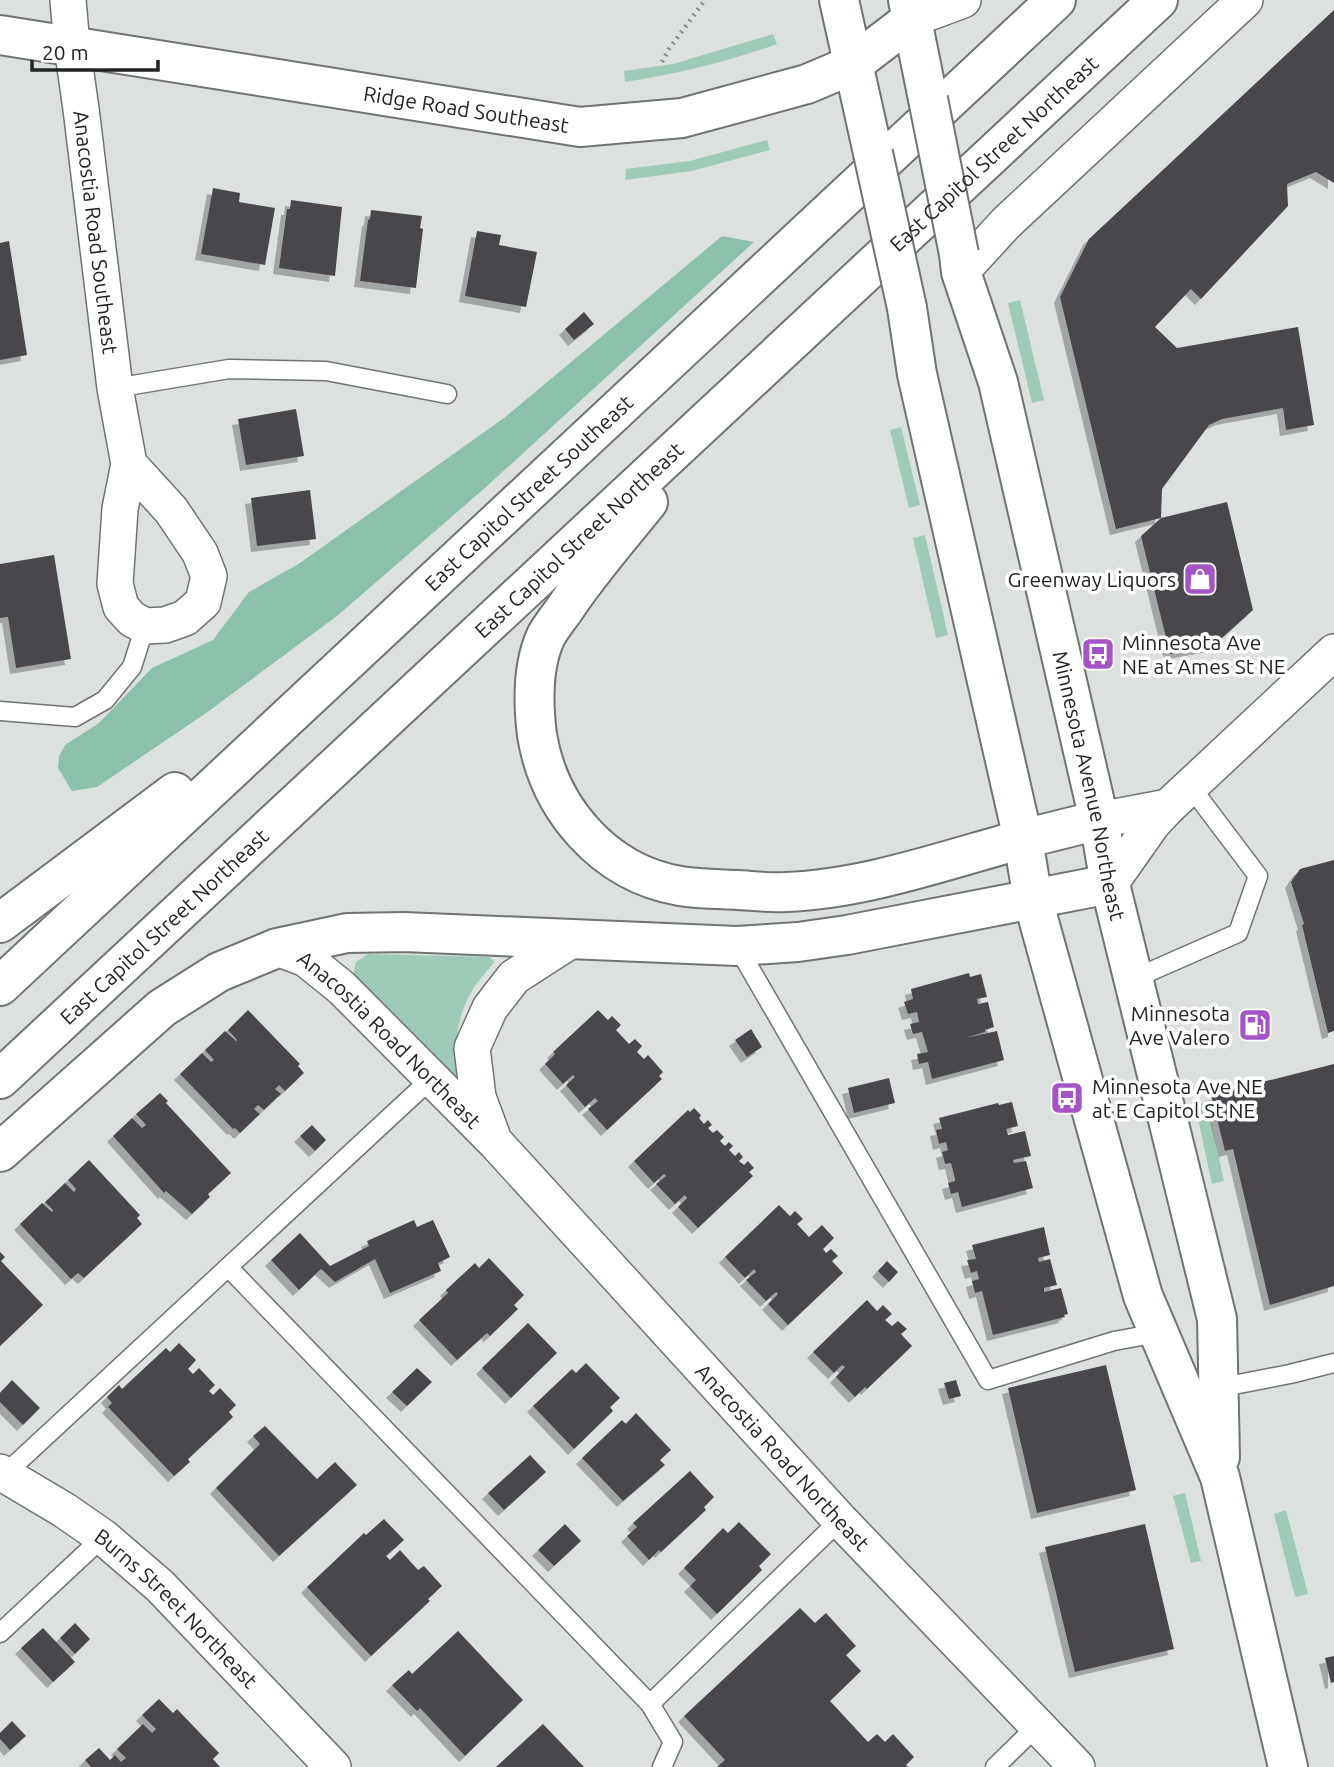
<svg xmlns="http://www.w3.org/2000/svg" width="1334" height="1767" font-family="Ubuntu,sans-serif">
  <style>
    .green { fill: #9ecab8 }
    .forest { fill: #8bc0ab }
    .building { fill: #4a474b; filter: url(#shadow) }
    .lines { fill: none; stroke-linecap: round; stroke-linejoin: round }
    .service-casing { stroke: #6f7472; stroke-width: 21 }
    .minor-casing { stroke: #6f7472; stroke-width: 38 }
    .secondary-casing { stroke: #6f7472; stroke-width: 42 }
    .primary-casing { stroke: #6f7472; stroke-width: 42 }
    .path { stroke: #8a8d8c; stroke-width: 4.5; stroke-dasharray: 2 5; stroke-linecap: butt }
    .service { stroke: #fff; stroke-width: 18 }
    .minor { stroke: #fff; stroke-width: 35 }
    .secondary { stroke: #fff; stroke-width: 38 }
    .primary { stroke: #fff; stroke-width: 38 }
    .secondary-bridge-casing { stroke: #6f7472; stroke-width: 42; stroke-linecap: butt }
    .secondary-bridge { stroke: #fff; stroke-width: 38 }
    .labels { text-anchor: middle; dominant-baseline: central; stroke-width: 7; stroke-linejoin: round; paint-order: stroke }
    .street-label { font-size: 21px; fill: #222424; stroke: #fff }
    .poi-label { font-size: 21px; fill: #222424; stroke: #fff; text-anchor: end }
  </style>
  <defs>
    <filter id="shadow"><feDropShadow dx="-6" dy="6" stdDeviation="0" flood-color="#0004"/></filter>
  </defs>
  <rect width="100%" height="100%" fill="#dce1df"/>
  <path class="green" d="M773,34l4,10c-50,18 -100,30 -152,38l-1,-11 49,-7z
    M767,140l3,10 -78,21 -67,9 1,-11 64,-8z
    M1020,300l24,100 -12,3 -24,-100z
    M901,427l19,78 -11,3 -19,-78z
    M925,535l23,100 -12,3 -23,-100z
    M368,954l122,3 4,5c-7,10 -15,17 -21,27 -17,28 -20,60 -15,91l-105,-104 3,-14z
    M1207,1102l17,79 -12,3 -17,-79z
    M1185,1493l16,68 -10,2 -18,-67z
    M1286,1510l22,84 -13,3 -21,-83z"/>
  <path class="forest" d="M722,236l32,6 -268,245 -149,129 -128,95 -112,76 -25,4 -14,-23 1,-12 6,-11 34,-22 53,-55 61,-28 36,-48 51,-29 204,-145z"/>
  <path class="building" d="M1334,10v173l-18,-11 -29,12 1,22 -87,93 -10,-10 -36,38 22,21 121,-21 16,98 -28,5 -3,-22 -61,11 -13,6 -47,64 -1,29 66,-16 26,108 -40,36 -43,8 -29,-118 20,-18 -45,11 -56,-232 29,-58z
    M213,188l27,5 -1,9 36,6 -10,57 -64,-11z
    M291,200l51,7 -7,69 -56,-8 8,-59h3z
    M371,210l51,6 -2,12 3,1 -7,59 -56,-7 8,-61 2,-1z
    M477,231l24,4 -2,10 38,7 -11,55 -61,-11z
    M9,241l18,114 -27,5v-117z
    M584,312l10,12 -20,16 -9,-11z
    M296,409l8,47 -58,9 -8,-46z
    M310,490l6,49 -59,7 -6,-48z
    M54,555l17,104 -55,9 -8,-51 -8,1v-54z
    M1334,860v171l-6,2 -26,-108 2,-1 -13,-42 9,-13z
    M969,973l1,4 11,-3 6,23 -10,2 1,5 10,-2 6,25 -9,3v2l-20,6 32,-7 7,29 -72,19 -4,-17 -9,2 -2,-10 11,-2 -6,-20 -9,2 -3,-10 9,-2 -2,-10 -9,2 -4,-12 9,-3 -2,-10z
    M248,1010l52,54 -2,2 6,7 -19,18 -6,-6 -4,4 6,5 -17,16 -6,-5 -4,4 6,5 -20,19 -5,-5 -2,1 -53,-55 22,-21 9,9 3,-2 -9,-10 20,-19 11,10 1,-1 -9,-10z
    M598,1010l10,10 4,-4 9,9 -5,5 13,14 6,-5 7,7 -5,6 7,7 4,-4 15,17 -4,4 3,3 -55,51 -19,-21 10,-8 -3,-3 -10,9 -19,-22 9,-8 -2,-2 -10,9 -18,-20 10,-10 -2,-2z
    M751,1029l11,18 -15,10 -12,-17z
    M1334,1064v222l-64,19 -37,-156 -8,2 -14,-56z
    M889,1078l6,25 -41,10 -6,-25z
    M160,1093l8,8 -2,2 65,70 -23,21 2,3 -18,17 -26,-23 -2,2 -51,-57 19,-18 10,10 4,-3 -10,-11z
    M1012,1102l6,24 -12,3 2,6 17,-4 6,25 -18,4 1,3 12,-2 7,27 -71,19 -4,-15 -7,2 -3,-11 7,-2v-2l-4,-16 -6,1 -3,-12 6,-2 -2,-8 -7,2 -3,-14 6,-1 -3,-11 59,-15 1,2z
    M694,1108l7,7 -2,3 5,6 4,-4 4,5 -4,3 5,5 4,-3 7,7 -4,4 5,5 4,-4 4,4 -4,4 6,6 4,-4 4,5 -4,4 5,4 4,-4 6,7 -5,4 4,4 -55,52 -20,-21 9,-9 -2,-3 -10,9 -19,-20 10,-8 -2,-2 -10,9 -20,-22 54,-51 2,2z
    M312,1125l14,15 -11,11 -15,-15z
    M89,1160l51,55 -3,3 5,6 -58,54 -6,-5 -7,6 -51,-55 22,-21 10,9 1,-2 -8,-8 20,-19 9,9 2,-3 -8,-9z
    M779,1205l11,11 5,-5 8,8 -6,5 12,13 13,-12 12,13 -11,11 3,4 5,-4 7,7 -6,5 11,12 -55,52 -20,-21 10,-10 -2,-2 -10,9 -20,-21 10,-8 -2,-3 -9,9 -20,-21z
    M414,1220l3,7 16,-7 17,37 -12,6 3,8 -51,22 -15,-34 -40,23 -14,-13 -22,21 -28,-30 29,-27 30,33 39,-20 -2,-5z
    M1044,1227l6,28 -12,3 1,4 11,-3 7,26 -13,3v4l17,-4 7,26 -4,1 1,2 -72,18 -11,-44 -7,2 -3,-12 7,-2 -2,-8 -6,2 -4,-13 9,-1 -4,-14z
    M0,1252l5,5 -4,4 42,44 -43,41z
    M489,1258l35,37 -10,10 4,4 -28,27 -3,-3 -30,27 -38,-40 29,-27 -2,-3 29,-27 4,5z
    M887,1261l11,11 -9,10 -11,-11z
    M867,1300l10,11 6,-6 9,9 -7,6 7,6 6,-5 9,8 -6,5 11,12 -45,43 -2,-2 -10,10 -19,-20 9,-10 -3,-2 -8,8 -21,-21z
    M528,1323l29,30 -46,45 -29,-30z
    M179,1343l17,17 -8,9 5,5 6,-6 16,17 -6,6 4,4 7,-7 16,17 -7,7 4,5 -45,42 2,3 -16,14 -66,-69 4,-4 -5,-6 12,-12 3,4 44,-41 4,4z
    M586,1363l34,35 -10,9 3,4 -39,38 -41,-43 39,-37 4,4z
    M1106,1365l30,125 -99,23 -29,-125z
    M417,1368l15,14 -25,24 -15,-14z
    M12,1380l28,28 -17,17 -23,-23v-9z
    M956,1380l5,16 -12,3 -5,-16z
    M636,1413l35,37 -11,10 5,5 -42,36 -41,-43 40,-38 4,4z
    M265,1426l52,53 18,-17 22,23 -78,71 -63,-68 44,-44 -7,-8z
    M530,1455l16,17 -42,38 -16,-17z
    M690,1471l24,26 -10,10 2,3 -45,42 -2,-2 -10,10 -22,-24 10,-9 -4,-4z
    M384,1519l20,21 -18,16 4,4 10,-10 18,20 6,-4 18,20 -14,13 2,2 -59,55 -64,-69 57,-54 2,2z
    M739,1522l32,32 -12,12 3,4 -45,44 -27,-28 6,-6 -12,-12 39,-40 5,5z
    M565,1524l16,17 -27,25 -16,-16z
    M1145,1524l29,125 -99,23 -30,-125z
    M800,1608l15,15 11,-10 30,33 -10,9 15,16 -31,30 38,41 9,-8 8,8 8,-8 21,23 -8,8 2,2h-191l8,-7 -41,-44z
    M75,1623l15,16 -15,15 -15,-16z
    M43,1628l32,34 -22,20 -32,-34z
    M458,1631l65,69 -58,56 -45,-48 -3,3 -25,-26 17,-15 3,4z
    M1334,1656v26l-3,1 -6,-25z
    M159,1699l14,14 4,-4 42,44 -6,6 7,8h-129l-6,-7 14,-12 11,12 5,-5 6,7 5,-4 -9,-9 26,-25 9,9 4,-4 -14,-14z
    M12,1721l14,15 -16,14 -10,-11v-6z
    M543,1724l41,43h-88z"/>
  <g class="lines">
    <defs>
      <path id="service" d="M115,388l114,-19 97,2 121,23
        M0,711l75,6 30,-17 27,-33 13,-41
        M737,946l251,434 126,-39 44,-8
        M1133,979l105,-46 20,-57 -68,-90
        M228,1267l422,437 190,-184
        M1218,1388l72,-14 44,-11
        M5,1474l427,-396
        M0,1633l103,-96
        M650,1704l23,38 -11,25
        M995,1767l43,-42"/>
      <g id="minor">
        <path id="s1" d="M68,0l4,46 9,63 34,279 14,76 -9,45 -5,75 6,23 11,12 13,7 20,-1 20,-7 18,-16 6,-26 -9,-23 -29,-43 -42,-46"/>
        <path d="M912,19l51,-19"/>
        <path d="M961,272l45,-49 239,-223"/>
        <path d="M1099,820l69,-13"/>
        <path d="M1110,884l43,-61 15,-16 166,-155"/>
        <path id="s2" d="M277,948l29,11 36,29 153,154 345,378 237,247"/>
        <path d="M492,1135l-14,-38 -6,-49 18,-40 24,-31 59,-38"/>
        <path id="s3" d="M0,1472l64,38 39,27 57,49 173,181"/>
      </g>
      <g id="secondary">
        <path d="M839,0l34,153"/>
        <path d="M908,0l20,99"/>
        <path id="s4" d="M0,35l580,92 102,-9 125,-34 45,-19 60,-46"/>
        <path id="s5" d="M959,254l2,18 37,110 101,438 11,64 107,435 3,138"/>
        <path d="M907,308l10,66 106,465 10,61 110,396 77,181 68,290"/>
        <path d="M1023,839l76,-19"/>
        <path d="M0,1152l162,-144 57,-36 58,-24 70,-15 57,-1 333,14 61,-4 49,-7 263,-51"/>
      </g>
      <g id="primary">
        <path d="M648,502c-28,35 -59,70 -84,108 -6,8 -13,17 -18,26 -14,30 -13,67 -9,99 12,74 67,138 143,151 19,3 39,3 58,4 16,1 32,3 48,2 79,-3 160,-32 237,-53"/>
        <path d="M0,923l175,-131"/>
        <path id="s6" d="M0,986l1056,-986"/>
        <path id="s7" d="M0,1079l1158,-1079"/>
      </g>
    </defs>
    <use href="#service" class="service-casing"/>
    <use href="#minor" class="minor-casing"/>
    <use href="#secondary" class="secondary-casing"/>
    <use href="#primary" class="primary-casing"/>
    <path class="path" d="M662,62l7,-13 36,-49"/>
    <use href="#service" class="service"/>
    <use href="#minor" class="minor"/>
    <use href="#secondary" class="secondary"/>
    <use href="#primary" class="primary"/>
    <defs>
      <path id="secondary-bridge" d="M928,99l31,155
        M873,153l34,155"/>
    </defs>
    <use href="#secondary-bridge" class="secondary-bridge-casing"/>
    <use href="#secondary-bridge" class="secondary-bridge"/>
  </g>
  <defs>
    <symbol id="shop-square" viewBox="-11 -11 22 22"><rect x="-9" y="-9" width="18" height="18" rx="4" fill="#a454c5" stroke="#fff"/><path d="M-5-2.5h2.3a2.7 3.5 0 0 1 5.4 0H5L5.5 6h-11ZM-1.5-2.5h3a1.5 2.3 0 0 0-3 0Z" fill="#fff"/></symbol>
    <symbol id="bus-square" viewBox="-11 -11 22 22"><rect x="-9" y="-9" width="18" height="18" rx="4" fill="#a454c5" stroke="#fff"/><path d="M-5-6H5V4H4V6H2V4H-2V6H-4V4H-5ZM-3.5-4V0h7V-4ZM-3.5 1.2v1.5H-2V1.2ZM2 1.2v1.5H3.5V1.2Z" fill="#fff"/></symbol>
    <symbol id="fuel-square" viewBox="-11 -11 22 22"><rect x="-9" y="-9" width="18" height="18" rx="4" fill="#a454c5" stroke="#fff"/><path d="M-5.5-6h7V0h2V4h1.3V-2.5L3-4.5l.8-.8L6-3V5H2.5V1h-1V6h-7ZM-4.2-4.7v3.2H.2V-4.7Z" fill="#fff"/></symbol>
  </defs>
  <g fill-rule="evenodd">
    <use href="#shop-square" x="1181" y="560" width="38" height="38"/>
    <use href="#bus-square" x="1079" y="635" width="38" height="38"/>
    <use href="#fuel-square" x="1236" y="1006" width="38" height="38"/>
    <use href="#bus-square" x="1048" y="1079" width="38" height="38"/>
  </g>
  <g class="labels">
    <g class="street-label">
      <text stroke="none"><textPath href="#s4" startOffset="472">Ridge Road Southeast</textPath></text>
      <text stroke="none"><textPath href="#s7" startOffset="1358">East Capitol Street Northeast</textPath></text>
      <text stroke="none"><textPath href="#s1" startOffset="234">Anacostia Road Southeast</textPath></text>
      <text stroke="none"><textPath href="#s6" startOffset="723">East Capitol Street Southeast</textPath></text>
      <text stroke="none"><textPath href="#s7" startOffset="791">East Capitol Street Northeast</textPath></text>
      <text stroke="none"><textPath href="#s5" startOffset="548">Minnesota Avenue Northeast</textPath></text>
      <text stroke="none"><textPath href="#s7" startOffset="224">East Capitol Street Northeast</textPath></text>
      <text stroke="none"><textPath href="#s2" startOffset="147">Anacostia Road Northeast</textPath></text>
      <text stroke="none"><textPath href="#s2" startOffset="721">Anacostia Road Northeast</textPath></text>
      <text stroke="none"><textPath href="#s3" startOffset="224">Burns Street Northeast</textPath></text>
    </g>
    <g class="poi-label">
      <text x="1176" y="579">Greenway Liquors</text>
      <text x="1122" y="642" text-anchor="start">Minnesota Ave<tspan x="1122" dy="24">NE at Ames St NE</tspan></text>
      <text x="1230" y="1013">Minnesota<tspan x="1230" dy="24">Ave Valero</tspan></text>
      <text x="1092" y="1086" text-anchor="start">Minnesota Ave NE<tspan x="1092" dy="24">at E Capitol St NE</tspan></text>
    </g>
  </g>
  <path d="M32 60v10h126v-10" fill="none" stroke="#222424" stroke-width="3.5"/>
  <text x="42" y="60" font-size="21" fill="#222424" stroke="#ffffff" stroke-width="5" paint-order="stroke">20 m</text>
</svg>
